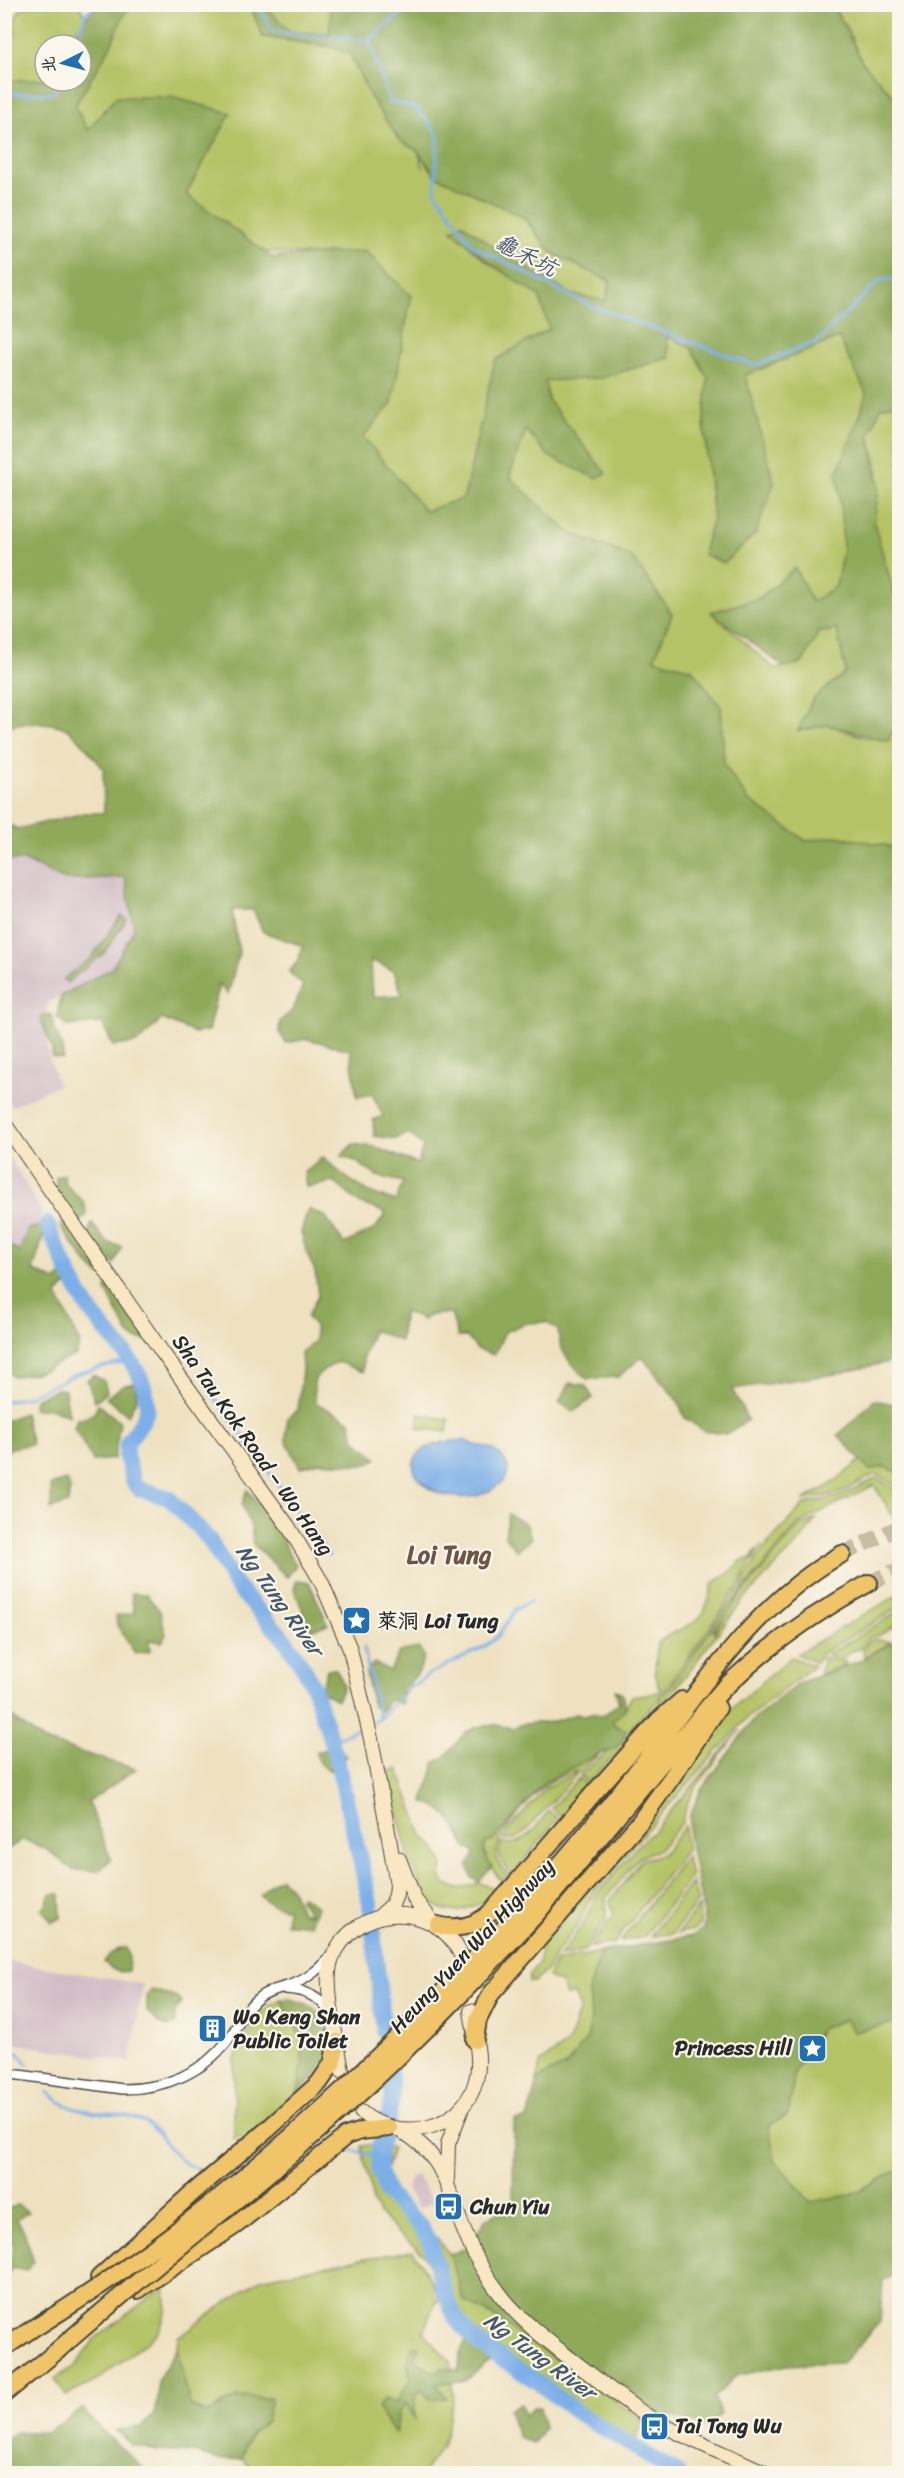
<svg xmlns="http://www.w3.org/2000/svg" width="904" height="2478" font-family="Sriracha,'LXGW WenKai TC',sans-serif">
  <style>
    .industrial { fill: #d2bdc6 }
    .green { fill: #b4c365; stroke: #707748; stroke-width: 1.5 }
    .forest { fill: #8fa95a; stroke: #5d6a42; stroke-width: 1.5; fill-rule: evenodd }
    .water { fill: #7cafe8; stroke: #546d8a; stroke-width: 1.5 }
    .lines { fill: none; stroke-linecap: round; stroke-linejoin: round }
    .stream { stroke: #7cafe8; stroke-width: 3 }
    .river { stroke: #7cafe8; stroke-width: 16 }
    .highway-tunnel { stroke: #c7bda2; stroke-width: 16; stroke-dasharray: 16 8; stroke-linecap: butt }
    .street-casing { stroke: #484641; stroke-width: 12 }
    .secondary-casing { stroke: #484641; stroke-width: 16 }
    .highway-casing { stroke: #484641; stroke-width: 20 }
    .street { stroke: #fff; stroke-width: 9 }
    .secondary { stroke: #f9e7c3; stroke-width: 14 }
    .highway { stroke: #f0c469; stroke-width: 16 }
    .highway-bridge-casing { stroke: #484641; stroke-width: 20; stroke-linecap: butt }
    .highway-bridge { stroke: #f0c469; stroke-width: 16 }
    .labels { text-anchor: middle; dominant-baseline: central; stroke-width: 4.5; stroke-linejoin: round; paint-order: stroke }
    .street-label { font-size: 21px; fill: #2b2b2b; stroke: #fbf7ec }
    .poi-label { font-size: 21px; font-weight: bold; fill: #2b2b2b; stroke: #fbf7ec; text-anchor: start }
    .water-label { font-size: 22px; font-style: italic; fill: #47596d; stroke: #fbf7ec }
    .quarter-label { font-size: 24px; font-weight: bold; fill: #705349; stroke: #fbf7ec }
  </style>
  <rect width="100%" height="100%" fill="#fbf7ec"/>
  <filter id="ink" filterUnits="userSpaceOnUse"><feTurbulence type="fractalNoise" baseFrequency=".0167" numOctaves="2"/><feDisplacementMap in="SourceGraphic" scale="12" xChannelSelector="R" yChannelSelector="G"/><feConvolveMatrix kernelMatrix="1 2 1 2 8 2 1 2 1" color-interpolation-filters="sRGB"/></filter>
  <filter id="wash" filterUnits="userSpaceOnUse"><feTurbulence type="fractalNoise" baseFrequency=".008" numOctaves="4" result="noise"/><feDisplacementMap in="SourceGraphic" scale="24" xChannelSelector="R" yChannelSelector="G"/><feGaussianBlur stdDeviation="1.35" result="paint"/><feColorMatrix in="noise" values="0 0 0 0 0 0 0 0 0 0 0 0 0 0 0 0 0 1.4 0 .05"/><feComposite in="paint" operator="in"/></filter>
  <g filter="url(#wash)">
    <rect width="100%" height="100%" fill="#eee1c0"/>
    <path class="industrial" d="M24,860l41,20 60,-4 9,53 -25,44 -62,30 2,54 9,28 -46,21 -8,-11v-233z
      M4,1148l37,63v13l-13,5 -9,23 -14,-10z
      M5,1961l138,23 -13,78 -125,-20z
      M416,2174l16,28 -14,7 -12,-20 5,-11z"/>
    <path class="green" d="M40,5h39l7,12 -18,28h-23v34l-40,2 -1,-48h12l-2,-12 7,-13z
      M129,5h121l13,32 76,11 15,7 64,96 5,17 -3,-13 16,21 86,40 31,38 58,27 -4,20 -35,-6 -66,-39 -55,-27 35,32 54,35 11,23 -2,10 -54,32 -31,137 -46,19 -61,-74 6,-186 -98,-5 -79,-58 -70,-97 -33,39 -8,-30 6,-25z
      M259,5h71l6,13 -7,16 -38,-1z
      M831,5h68v97l-37,-40 -17,-37z
      M666,334l26,15 16,29 -4,48 9,92 -10,36 71,-71 -30,-108 27,-14 68,-23 27,54 -11,45 -10,85 -3,42 -6,22 -24,17 -17,-35 -35,30 -49,14 64,57 27,-6 17,-31 18,-2 9,42 -33,27 -15,32 30,-6 36,12 24,4 9,-17 3,3 -1,121 -62,-12 -31,5 -58,-41 -24,-36 -3,-57 -29,-38 -39,-10 19,-45 -40,-57 -62,-24 -57,-52 -7,-18 20,-33 24,27 16,-32 -18,-25 -3,-19z
      M899,403v201l-11,-26 -14,-55 5,-37 -4,-30 -6,-20 12,-30z
      M419,1414l30,5 -2,13 -30,-4z
      M861,1460l8,10 15,-3 15,5v15l-24,-13 -35,19 -37,7 27,-15z
      M876,1478l23,13v35l-25,-41 -75,38 -64,77 -6,11 -16,20 4,3 -51,67 -78,82 -8,-8 42,-35 35,-35 67,-93 12,-20 6,-4 6,-17 16,-23 40,-44 37,-8z
      M816,1519l-15,21 -58,60 -25,33 -3,-2 21,-30 64,-76z
      M762,1545l-16,24 -6,17 -8,7 -10,18 -63,87 -31,33 -12,-5 -5,-5 13,-10 8,-15 28,-4 -5,-20 2,-28c12,-13 36,-16 45,-29 6,-8 8,-22 11,-32l15,-9 13,-13 10,-3z
      M899,1594v13l-76,46 -7,10 -19,-9z
      M899,1611v12l-21,13h-8l-9,13 -7,1 -12,8 -15,-3z
      M871,1639l21,3 -28,15 -1,-7z
      M791,1657l23,9 -68,53 -112,125 -44,54 -11,25 -24,32 -6,13 -14,14h-6v-7l9,-11 4,-19 106,-126 74,-102z
      M824,1658l20,3 2,3 -27,11z
      M740,1730l-44,57 -9,17 -5,19 -22,26 -21,8 -33,41v21l-21,31 -25,6 24,-33 11,-26 43,-52 15,-13z
      M602,1752l-24,21 -3,-2c-10,4 -22,8 -30,15 -13,10 -51,52 -49,69 2,9 8,17 13,25l-9,-1c-7,-9 -20,-25 -14,-36l8,-3 51,-58z
      M398,1769l25,67 10,9 7,13 3,9 -3,9 4,7 14,6 21,-6 22,7 -17,12 -26,10 -17,-3 -14,-9 -18,-41 -22,-87z
      M575,1773l1,2 -54,60 -7,4h-11l6,-11 36,-40z
      M579,1778l7,7 -26,32 -9,-9z
      M549,1811l9,8 -48,58 -12,-24 3,-11c23,8 34,-16 48,-31z
      M685,1826l1,24 -72,93 -23,4 22,-32 -3,-14 31,-41 22,-6z
      M687,1855l4,22 -47,60 -23,4z
      M692,1882l6,19 -25,32 -23,4z
      M699,1906l1,19 -7,5 -15,3z
      M601,1952l-12,35 2,33 -3,21 -23,26 -13,4 -15,10 3,-18 29,-21 11,-34 -6,-14 -8,2 -5,-13 -13,-6 8,-16z
      M281,1999l17,28 4,15 1,24 -5,26 -53,49 -5,-4 -6,2v-77c7,-22 25,-53 47,-63z
      M845,2019l9,13 45,-10v148l-49,25 -40,7 -35,-42 -8,-34 21,-11 7,-44 25,-42z
      M373,2144l20,4 -7,22 10,31 16,8 41,49 11,43 31,16 148,103 -10,28 -121,-87 -51,-29 -21,-35 -8,13 -9,22 28,30 2,40 -11,45 -16,21 -2,5h-170l-12,-14 4,-21 20,-16 -28,-25 -31,17 -22,-11 -10,-38 3,-28 82,-58 99,-20 54,-8 26,43 -14,-39 -28,-23 -18,-19 -6,-11 -12,-56z
      M164,2286l3,23 -8,23 -63,49 -30,15 -11,-17 21,-14 18,-25z"/>
    <path class="forest" d="M100,4l31,1 -9,13 -11,27 -36,61 13,24 28,-33h55l60,16 -45,81 86,63 93,-6 46,45 -19,107 -29,34 62,74 39,-13 31,-138 54,-31 -10,-33 -46,-31 -41,-34 10,-8 44,33 66,39 34,6 4,-20 -57,-27 -28,-36 -89,-42 -18,-25 -19,-11 -28,-42 -22,-45 -21,-7 -65,-9 -13,-32h13l28,27 38,2 2,-18 -3,-11h503l17,27 14,30 37,40v301l-18,4 -12,29 10,50 -5,37 18,64 7,17v123l-2,-2 -9,16 -60,-16 -30,6 15,-32 33,-27 -9,-42 -18,2 -17,31 -18,4 -73,-55 49,-14 35,-30 17,34 24,-16 7,-37 -3,-53 -3,-23 24,-60 5,-20 -27,-55 -94,37 29,108 -18,50 -32,30 -21,-9 10,-36 -9,-99 4,-41 -16,-29 -25,-14 2,23 -68,20 -56,3 3,19 58,74 -10,4 -46,-21 -24,-27 -17,47 61,56 62,24 40,57 -18,45 38,10 29,38 3,57 24,36 58,41 31,-5 62,12v512l-64,14 -103,15 16,31 -22,14 -22,-3 -19,-13 -8,-18 -35,-43 -24,20 -31,2c-17,-17 -27,-24 -29,-49l-12,-8 -20,1 -21,9 -11,23 -17,-6 -10,-12h-9l-7,-24 -20,2 -9,5 -18,-9 -4,30 -27,-11 -10,28v14l-25,-10c-23,12 -28,15 -22,41l34,18 4,17 23,21 -12,6 -46,-3 -19,6 -14,-28 1,-22 11,-8 4,-42 -1,-16 14,-11v-14l-8,-10 11,-21 -3,-25 -8,-17 -6,-22 7,-23 17,7 19,28 31,-15 11,-16 -27,-10 -25,-21 -28,5 -2,-15 19,-15c20,20 45,38 73,44l7,-19 -26,-6 -22,-15 -14,-5 12,-12 22,3 43,17 5,-18 -14,-13 -13,6 -22,-3 -1,-16 10,-4 -11,-22 -15,3 -7,-47 -43,-11 -21,4 -7,-11 1,-11 13,-11 10,-25 -14,-13 9,-11 5,-15 -40,-14 -10,-22h-21l7,42 -11,43 -9,-11 -11,47 -13,2 -33,-14 -25,24 -24,3 -11,-23 -35,3 -10,-9 4,-21 51,-28 22,-39 -9,-52 -60,3 -41,-20 -19,1v-38l13,6 66,-16h20l-1,-45c-9,-10 -25,-33 -36,-39 -17,-9 -45,-7 -63,-2l1,-646 40,-2v2h36v-36h-13l18,-28zM371,960l23,11 8,24 -29,2z
      M121,916l6,3 -23,34 -37,30 -3,-4 27,-21z
      M43,1015h9c0,21 12,24 11,44l-11,-2v-10l-12,-29z
      M64,1175l1,9 19,18 3,13 -9,7 -21,-30 -1,-15z
      M71,1216l27,48 1,11 -13,-13 -23,-32 -3,-6z
      M47,1224l-14,46 22,11 9,-7 7,3 13,24 -18,-16 -9,10 23,47 -4,13 -36,17 -27,5 -8,-9v-126l14,10 9,-23z
      M92,1224l15,18 15,5 -8,17 -27,-29z
      M109,1280l44,61 -18,-2 -7,-6 -22,-43z
      M93,1375l11,6 3,11 -12,9 -8,-21z
      M135,1383l2,15 -9,17 -22,-17 16,-12z
      M570,1383l15,2 8,13 -20,14 -14,-10z
      M57,1389l8,1 4,26 -16,-7h-20l2,-10z
      M874,1400l25,5v67l-15,-5 -15,3 -31,-35z
      M98,1404l22,18 -6,37 -21,2 -19,-33 3,-9 17,-5z
      M24,1413l8,31 -21,4 -6,6v-33z
      M66,1480l4,8 -2,15 -17,6v-24z
      M247,1490l34,37 6,23 9,15 -9,12 -34,-33 -2,-18 -9,-21z
      M508,1514l18,10 5,14 -14,13 -12,-14z
      M297,1580l12,2 19,42 -17,6 -17,-41z
      M131,1593l15,1 14,17 6,24 -4,7 -13,-2 1,11 -15,3 -18,-29 -1,-9 18,-3z
      M894,1642l5,1v379l-45,10 -9,-13 -25,10 -25,42 -7,44 -20,11 7,34 35,42 40,-7 49,-25v104l-16,6 -3,42 -38,41 -56,2 -50,11 -22,22 7,16 -15,13 -95,-29 -118,-82 -29,-15 -14,-46 19,-9 16,-26 28,-18 1,-81 13,-2 10,-38 15,-10 13,-4 22,-28 4,-19 -2,-33 12,-35 91,-16 12,-8v-13l-15,-77 1,-23 11,-25 52,-70 46,-37 58,-21z
      M419,1648l5,8 -5,16 -18,21v11l-11,-4 -9,12 -8,-6 -7,-34 8,-9 16,8 9,-19z
      M327,1669h9l8,16 -7,15 -16,-9z
      M615,1690c10,3 10,11 10,20l-13,11 4,5 10,4c-2,13 -12,22 -26,23l-55,29 -51,58 -8,3c-5,9 1,16 6,23l-13,16 -7,-4 -4,-13 7,-11 -2,-3 -7,-3c-9,-18 -19,-44 -43,-45 2,-15 11,-25 11,-40l11,-6 20,-24 11,-6 20,-2 17,3 10,-4 28,-2 25,-8 9,2 8,-3 10,3 16,-13z
      M4,1711l40,30 92,28 -48,33 23,57 -12,12 -26,-1 -27,-21 -23,-10 -18,12z
      M326,1749l13,1 7,6 -15,15 -12,-8 -3,-11z
      M281,1878l12,14 8,20 9,2 -11,-15 3,-3 15,11 -7,17h-24l1,-15 -18,-6 -9,-8 10,-11z
      M50,1894h10l1,24 -9,4 -11,-13 4,-2z
      M121,1948h5l3,9 -1,14c-11,3 -17,-2 -24,-9l6,-8z
      M152,1990l22,6 8,7 -7,8v12l-6,4 -10,-3 -12,-13v-16z
      M281,1999c41,-1 60,34 40,69 -5,10 -14,17 -23,24 7,-43 7,-55 -17,-93z
      M18,2205l10,7 -11,7 7,12 10,31 -8,9 -13,-3 -8,11c-1,-14 7,-15 8,-27 2,-14 -9,-27 -8,-42z
      M472,2331l24,27c-15,3 -20,18 -31,23 -8,3 -19,0 -29,4l11,13 -17,2 -8,-11 -7,8v22l-10,-17 -6,13 -4,18 -18,-25 7,-9 12,4 15,-25 -4,-16 6,-17 6,2 -5,12 22,14 6,-6 17,4 1,-19z
      M177,2348l13,57 16,9 32,-17 33,1 -5,24 -15,12 -9,25 -23,1 -26,-7 -36,-2 -26,-6 -15,-15 24,-3 13,-11 5,-17v-19z
      M520,2403l5,13 8,-9h7l4,21 -11,16 -15,-7 -9,-27z
      M83,2409l10,13 55,51h-143v-35l12,-6h30z"/>
    <path class="water" d="M465,1440c8,6 12,5 21,7 16,4 31,23 15,36 -57,47 -144,-37 -36,-43z"/>
    <g class="lines">
      <path class="stream" d="M257,4l17,28 95,8 21,62 25,5 23,27 -3,57 38,55 118,60 164,59 62,-23 63,-62 20,-2
        M370,39l42,-35
        M74,45l12,-32 11,-9
        M4,94l51,-1 5,-12
        M210,1391l119,164
        M4,1402l26,-6 46,-22 26,-7 20,-4 13,4
        M364,1648l15,71
        M372,1722l7,-3 32,-32 20,-14 53,-26 14,-11 17,-26 15,-9
        M331,1742l32,-16
        M4,2049l14,4 10,11
        M48,2092c31,31 63,13 96,30 22,11 28,48 65,48
        M341,2147l36,10
        M308,2149l14,-2
        M230,2170l15,-2"/>
      <path class="river" d="M47,1224c12,27 23,54 38,79 18,31 64,63 62,105 -1,12 -14,25 -20,35l-1,13 8,27 6,6 29,9 40,41 27,47 51,56 19,30 8,17 22,67 34,147 14,129
        M390,2070l2,27 -4,23 -9,28v23l9,24 33,32 9,15 14,49 12,28 21,23 59,39 40,31 103,62"/>
    </g>
  </g>
  <g filter="url(#ink)">
    <g class="lines">
      <path class="highway-tunnel" d="M842,1554l58,-27
        M869,1583l31,-14"/>
      <defs>
        <path id="street" d="M285,1989c19,1 35,7 46,25
          M4,2073l119,16c41,0 80,-16 105,-49 10,-14 18,-34 33,-44 9,-6 20,-8 30,-11 17,-6 29,-17 41,-30"/>
        <path id="secondary" d="M4,1123l158,229 126,174 33,55 29,68 21,90 16,87 10,59 -1,10 -4,10 -13,12
          M399,1859l16,41 17,21
          M342,2071c-4,-26 -19,-87 -11,-110 22,-58 104,-63 130,-6
          M361,2112c38,33 103,18 115,-32 6,-21 -2,-47 -5,-69
          M399,2130c46,23 48,60 66,103 9,24 23,46 39,66 20,24 44,42 68,61 25,19 50,40 77,57 37,22 79,38 119,57
          M447,2179l1,-35 13,-33"/>
        <path id="highway" d="M528,1902c44,-51 87,-102 128,-156 56,-72 104,-146 186,-192
          M539,1911l183,-221c43,-42 94,-78 147,-107
          M438,1925c21,6 39,0 54,-14l101,-117 66,-74 23,-20
          M475,2040l3,-20 13,-26 148,-171 33,-46 46,-69
          M99,2278l91,-83 77,-65 52,-47 13,-19 5,-22
          M138,2290l98,-65 110,-89 15,-5 28,-3
          M4,2348l44,-30
          M4,2394l63,-51"/>
      </defs>
      <use href="#street" class="street-casing"/>
      <use href="#secondary" class="secondary-casing"/>
      <use href="#highway" class="highway-casing"/>
      <use href="#street" class="street"/>
      <use href="#secondary" class="secondary"/>
      <use href="#highway" class="highway"/>
      <defs>
        <path id="highway-bridge" d="M38,2326c185,-114 344,-265 490,-424
          M57,2351c83,-74 170,-141 254,-214 81,-70 156,-147 228,-226"/>
      </defs>
      <use href="#highway-bridge" class="highway-bridge-casing"/>
      <use href="#highway-bridge" class="highway-bridge"/>
    </g>
  </g>
  <defs>
    <symbol id="sight-square" viewBox="-11 -11 22 22"><rect x="-9" y="-9" width="18" height="18" rx="4" fill="#1f6fb2" stroke="#fbf7ec"/><path d="M0-6L1.8-2.2L6-1.7L2.9 1.2L3.7 5.4L0 3.3L-3.7 5.4L-2.9 1.2L-6-1.7L-1.8-2.2Z" fill="#fff"/></symbol>
    <symbol id="building-square" viewBox="-11 -11 22 22"><rect x="-9" y="-9" width="18" height="18" rx="4" fill="#1f6fb2" stroke="#fbf7ec"/><path d="M-4-6H4V6H1V3H-1V6H-4ZM-2.5-4.3h1.7v1.8h-1.7ZM.8-4.3h1.7v1.8H.8ZM-2.5-1h1.7V.8h-1.7ZM.8-1h1.7V.8H.8Z" fill="#fff"/></symbol>
    <symbol id="bus-square" viewBox="-11 -11 22 22"><rect x="-9" y="-9" width="18" height="18" rx="4" fill="#1f6fb2" stroke="#fbf7ec"/><path d="M-5-6H5V4H4V6H2V4H-2V6H-4V4H-5ZM-3.5-4V0h7V-4ZM-3.5 1.2v1.5H-2V1.2ZM2 1.2v1.5H3.5V1.2Z" fill="#fff"/></symbol>
  </defs>
  <g fill-rule="evenodd">
    <use href="#sight-square" x="340" y="1604" width="33" height="33"/>
    <use href="#building-square" x="196" y="2012" width="33" height="33"/>
    <use href="#sight-square" x="796" y="2032" width="33" height="33"/>
    <use href="#bus-square" x="432" y="2190" width="33" height="33"/>
    <use href="#bus-square" x="638" y="2410" width="33" height="33"/>
  </g>
  <g class="labels">
    <g class="street-label">
      <text transform="translate(253 1445) rotate(55)">Sha Tau Kok Road – Wo Hang</text>
      <text transform="translate(472 1946) rotate(-47)">Heung Yuen Wai Highway</text>
    </g>
    <g class="poi-label">
      <text x="377" y="1621">萊洞 Loi Tung</text>
      <text x="233" y="2017">Wo Keng Shan<tspan x="233" dy="24">Public Toilet</tspan></text>
      <text x="792" y="2048" text-anchor="end">Princess Hill</text>
      <text x="470" y="2207">Chun Yiu</text>
      <text x="675" y="2426">Tai Tong Wu</text>
    </g>
    <g class="water-label">
      <text transform="translate(526 255) rotate(27)">龜禾坑</text>
      <text transform="translate(280 1600) rotate(54)">Ng Tung River</text>
      <text transform="translate(540 2356) rotate(36)">Ng Tung River</text>
    </g>
    <g class="quarter-label">
      <text x="449" y="1555">Loi Tung</text>
    </g>
  </g>
  <rect width="904" height="2478" fill="none" stroke="#fbf7ec" stroke-width="24"/>
  <g transform="translate(63 63) rotate(264)"><circle r="28" fill="#fbf7ec" stroke="#a8a59f" stroke-width="1.5"/>
  <path d="M0-4.5L10 22L0 15L-10 22Z" fill="#1f6fb2"/>
  <text y="-9" font-size="16" font-weight="bold" text-anchor="middle" fill="#2b2b2b">北</text>
  </g>
</svg>
